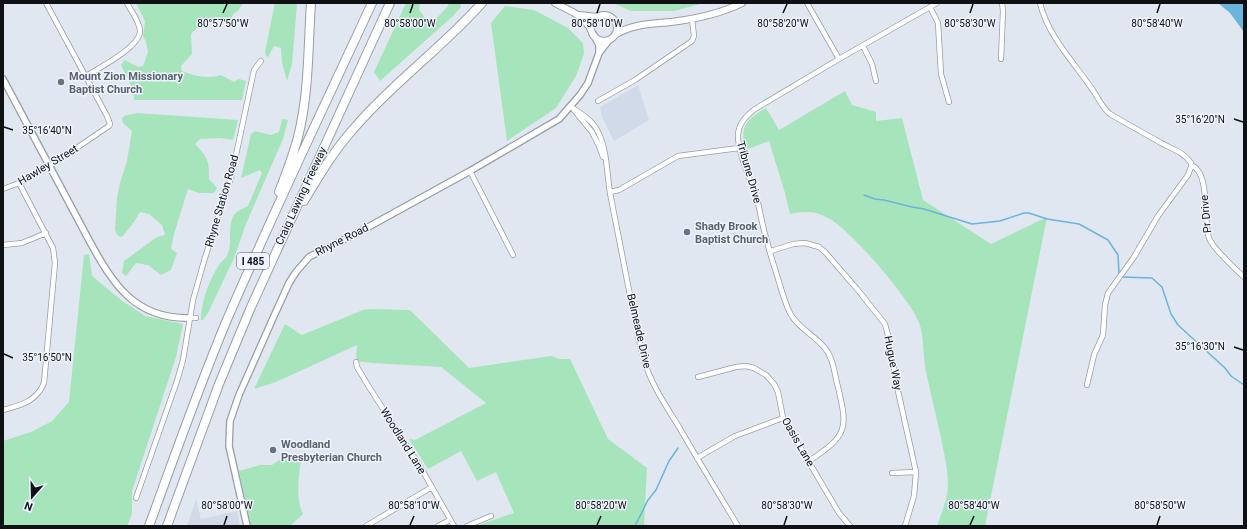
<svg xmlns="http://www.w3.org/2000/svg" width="1247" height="529" font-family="Roboto,sans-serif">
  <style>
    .built { fill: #d0dae9 }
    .green { fill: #a6e4bc }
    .water { fill: #69b5dc }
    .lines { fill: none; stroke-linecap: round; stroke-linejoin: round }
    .stream { stroke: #69b5dc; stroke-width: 1.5 }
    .minor-casing { stroke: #989da5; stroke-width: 6 }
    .tertiary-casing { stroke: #989da5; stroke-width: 8 }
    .secondary-casing { stroke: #989da5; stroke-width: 8 }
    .motorway-casing { stroke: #989da5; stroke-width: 10 }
    .minor { stroke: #fff; stroke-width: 4.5 }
    .tertiary { stroke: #fff; stroke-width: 5.5 }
    .secondary { stroke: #fff; stroke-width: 6 }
    .motorway { stroke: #fff; stroke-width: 8 }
    .ticks { fill: none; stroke: #0f1114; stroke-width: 1.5 }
    .worship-dot { fill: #6b7280; stroke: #eef4fd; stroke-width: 1.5 }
    .labels { text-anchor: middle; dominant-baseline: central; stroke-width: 3; stroke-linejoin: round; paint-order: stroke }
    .shield { fill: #eef4fd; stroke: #52555a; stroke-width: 1 }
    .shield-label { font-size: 10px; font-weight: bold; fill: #0f1114 }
    .worship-label { font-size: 11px; font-weight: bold; fill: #5b616d; stroke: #eef4fd; text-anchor: start }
    .street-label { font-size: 11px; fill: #0f1114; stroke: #eef4fd }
    .ticks-label { font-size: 10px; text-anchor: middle; fill: #0f1114; stroke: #eef4fd; stroke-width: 3; stroke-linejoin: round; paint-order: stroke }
  </style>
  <rect width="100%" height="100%" fill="#e1e7f0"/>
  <path class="built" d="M638,85l11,35 -35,21 -12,-24 -2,-10z
    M196,499l5,20 36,-8 3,15h-53z"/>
  <path class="green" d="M136,3h107l-5,8 -5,3 -1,4 -3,2 -18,1 -3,6 -11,1 -6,6 1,20 -11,12 1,5c11,5 27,8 39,4l13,7 5,-3 7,2 -4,19h-108l-1,-10 -12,-25 4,-5 13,7 5,-1 5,-14 -2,-10 -3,-6 2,-15z
    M275,3h22l-5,61 -5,17 -5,-19 -1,-14 -7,-2 -6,11 -2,-1 -1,-4z
    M406,3h14l-1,7 9,11 7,-1 13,-14 1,-3h11l1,4 -8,9 -73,65 -6,-9z
    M613,3h91l-30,8h-43z
    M505,6l29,4 34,18 15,15 1,11 -8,22 -20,32 -49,33 -16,-118z
    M845,91l7,14 24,7v9l26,-3 21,82 68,44 56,-27 -62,309h-48c4,-12 11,-28 11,-41 0,-16 -4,-32 -7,-47 -5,-22 -10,-44 -15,-66 -3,-15 -2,-32 -6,-47 -7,-23 -71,-97 -92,-107 -12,-7 -25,-7 -38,-4l-5,-21 -16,-52 -24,9c-5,-25 1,-30 21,-42l13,22z
    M137,113l101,7 -5,20 -13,-2 -20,1 -5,5c13,14 14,16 14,35l8,9 -3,5h-15l-11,-4 -14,45 -3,15 6,4 -6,17 -10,5 -13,-10 -12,-2 -10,13 -4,-3 2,-12 33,-24 8,-2 -3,-10 -13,-11 -9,-2 -6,10 -12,15 -4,-1 -3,-6 2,-32 3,-15 7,-22 5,-30 -9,-8 -1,-4 2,-3z
    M282,119l6,1 -5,19 -37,85 -12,34 -26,55 -5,7h-2c0,-18 8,-40 18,-55 3,-5 8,-6 9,-12 4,-10 0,-23 4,-34 2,-7 10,-10 16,-13l14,-33 -2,-3 -19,8 10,-44 4,-3 16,4 8,-3z
    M89,254l3,22 29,24 24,16 38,8 -7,33 -44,134v23l-5,12h-124v-85l28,-9 21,-11 17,-19 15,-147z
    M370,309l40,1 59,58 82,-12 8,3h11l38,80 39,29 -3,58h-168l38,-13 -18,-41 -19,9 -16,-30 -33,18 -19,-30 6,1 71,-37 -45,-36 -69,-4 -16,-2 1,-16 -81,37 -22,7 31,-65 17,11 61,-25z
    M285,456l16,2c-2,19 -6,39 2,56l-13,12h-39l-12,-55 21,-6h12z"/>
  <path class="water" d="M1218,3h26v29l-14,-19z"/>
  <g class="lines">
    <path class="stream" d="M864,195l11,4 9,1 28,7 12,2 48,15 28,-3 24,-8h5l18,6 32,5 29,16 10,15 1,19
      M1122,277l30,1 10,9 9,27 7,11 47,43 6,8 13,9
      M635,526l13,-26 8,-10 13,-29 9,-13"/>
    <defs>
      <path id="minor" d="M807,3l32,56
        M1040,3c8,34 35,60 54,89 5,7 9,17 16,22 17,10 34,19 51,29 11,6 23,9 30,20v4l-3,8 -30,41 -24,41 -26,36 -3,12 -2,30 -9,20 -7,30
        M930,7l8,16 3,51 8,28
        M863,46l9,18 4,17
        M1001,59l2,-48 -1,-8
        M86,76c13,-8 54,-29 54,-45 0,-9 -9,-20 -13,-28
        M598,101l37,-21 57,-39 2,-5 -2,-17
        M571,107c11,7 23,14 28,27 8,16 8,41 11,59 6,31 12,62 18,92 5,25 9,50 16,75 7,24 22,46 35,67 19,33 39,66 59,99
        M574,110l18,22 7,14 4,11
        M1191,165c20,7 12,57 18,73 3,9 27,32 35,39
        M470,171l43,84
        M3,189l16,-6 31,-17 59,-40 1,-2 -3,-8 -61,-113
        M610,192l9,-2 59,-34 61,-8
        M3,245l19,-2 24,-10
        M771,251l22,-7 12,-1 14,4 6,5 32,37 28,35 4,15 9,52 18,81 -2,24 -9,30
        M189,318h7
        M356,362l1,5 12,20 52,81 33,58
        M698,377l38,-10 10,-1 8,2 12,7 8,9 4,8 5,26 56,95 11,13
        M3,410c18,-5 33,-8 41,-27l11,-120 -2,-15 -34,-65
        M697,458l38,-22 48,-18
        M809,461c40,-26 39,-33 28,-78 -3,-12 -4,-26 -13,-36 -10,-12 -27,-20 -34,-34 -5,-10 -8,-21 -11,-31 -4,-14 -9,-27 -12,-41 -4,-12 -6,-25 -9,-38 -5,-19 -20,-48 -20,-67 0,-12 8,-20 17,-27l84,-50 98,-56
        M892,473l24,-1
        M136,498l41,-117 6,-21 10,-60 11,-39 28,-87 22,-104 7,-9
        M366,526l66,-39
        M438,526l12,-6
        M467,526l24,-10"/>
      <path id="tertiary" d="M594,35l5,10v7
        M3,79l87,163c23,42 45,77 99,76
        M247,526l-18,-80 1,-25 9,-26 35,-79 15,-33 7,-11 13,-15 52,-26 109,-60 89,-52 21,-24 8,-12 11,-30 10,-13"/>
      <path id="secondary" d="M555,3c13,7 29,12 36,27
        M579,15l19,2
        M591 28a13 13 0 1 1 26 0a13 13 0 1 1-26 0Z
        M615,35c16,-11 37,-11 56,-13 24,-3 49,-8 71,-19"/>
      <path id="motorway" d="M279,192c7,-18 14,-36 19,-55 11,-43 10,-89 13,-134
        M304,201c16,-27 31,-52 52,-75 38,-44 87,-79 126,-123
        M149,526c25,-68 49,-137 77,-204 46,-107 97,-213 146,-319
        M167,526l52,-142 32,-77 139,-304"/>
    </defs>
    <use href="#minor" class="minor-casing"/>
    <use href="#tertiary" class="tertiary-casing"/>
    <use href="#secondary" class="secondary-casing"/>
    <use href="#motorway" class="motorway-casing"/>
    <use href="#minor" class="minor"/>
    <use href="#tertiary" class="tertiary"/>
    <use href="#secondary" class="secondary"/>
    <use href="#motorway" class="motorway"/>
  </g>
  <path class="ticks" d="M223,13l4,-9M410,13l3,-9M597,13l3,-9M783,13l4,-9M970,13l3,-9M1157,13l3,-9M1234,119l9,3M4,127l9,3M1234,347l9,3M4,354l9,4M224,525l3,-9M410,525l4,-9M597,525l4,-9M784,525l3,-9M970,525l4,-9M1157,525l3,-9"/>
  <g class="worship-dot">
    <circle cx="61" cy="82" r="4"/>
    <circle cx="687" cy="232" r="4"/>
    <circle cx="273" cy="450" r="4"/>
  </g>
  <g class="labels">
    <rect class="shield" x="237" y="253" width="32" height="16" rx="3"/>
    <g class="shield-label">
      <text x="253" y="261">I 485</text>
    </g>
    <g class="worship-label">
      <text x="69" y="76">Mount Zion Missionary<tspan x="69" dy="13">Baptist Church</tspan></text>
      <text x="695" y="226">Shady Brook<tspan x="695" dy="13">Baptist Church</tspan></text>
      <text x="281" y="444">Woodland<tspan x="281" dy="13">Presbyterian Church</tspan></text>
    </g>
    <g class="street-label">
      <text transform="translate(48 165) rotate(-31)">Hawley Street</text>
      <text transform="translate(749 172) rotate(74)">Tribune Drive</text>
      <text transform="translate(301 196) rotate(-65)">Craig Lawing Freeway</text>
      <text transform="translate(222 201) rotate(-74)">Rhyne Station Road</text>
      <text transform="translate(1206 214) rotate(-95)">Pr Drive</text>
      <text transform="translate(342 240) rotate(-27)">Rhyne Road</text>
      <text transform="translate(639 331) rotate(77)">Belmeade Drive</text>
      <text transform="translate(893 363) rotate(79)">Hugue Way</text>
      <text transform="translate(403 441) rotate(58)">Woodland Lane</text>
      <text transform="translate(798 442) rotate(60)">Oasis Lane</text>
    </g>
  </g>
  <g class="ticks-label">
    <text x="1157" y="27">80°58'40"W</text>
    <text x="223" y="27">80°57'50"W</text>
    <text x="410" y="27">80°58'00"W</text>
    <text x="597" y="27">80°58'10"W</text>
    <text x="783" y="27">80°58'20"W</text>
    <text x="970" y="27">80°58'30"W</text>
    <text x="1200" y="123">35°16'20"N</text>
    <text x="47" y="134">35°16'40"N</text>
    <text x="1200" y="350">35°16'30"N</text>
    <text x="47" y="361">35°16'50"N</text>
    <text x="227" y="509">80°58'00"W</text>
    <text x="414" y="509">80°58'10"W</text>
    <text x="601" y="509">80°58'20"W</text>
    <text x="787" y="509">80°58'30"W</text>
    <text x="974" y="509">80°58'40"W</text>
    <text x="1160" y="509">80°58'50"W</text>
  </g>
  <rect width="1247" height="529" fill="none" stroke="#0f1114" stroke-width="8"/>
  <g transform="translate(32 497) rotate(200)" stroke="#eef4fd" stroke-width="3" paint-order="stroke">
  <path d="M0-3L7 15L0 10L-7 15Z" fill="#0f1114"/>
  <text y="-6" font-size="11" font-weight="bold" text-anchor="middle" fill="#0f1114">N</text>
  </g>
</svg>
